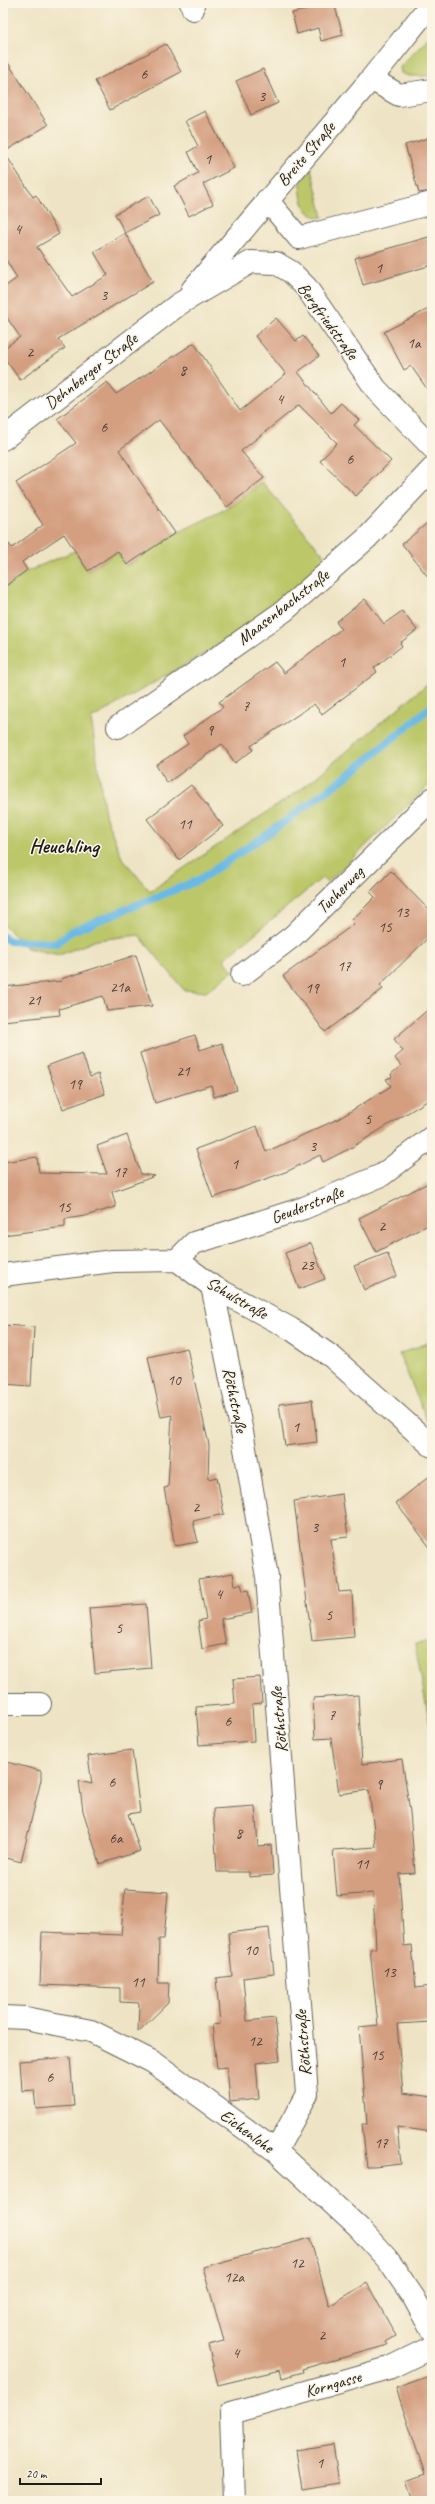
<svg xmlns="http://www.w3.org/2000/svg" width="435" height="2504" font-family="Caveat,sans-serif">
  <style>
    .green { fill: #bbc769; stroke: #6c7242 }
    .lines { fill: none; stroke-linecap: round; stroke-linejoin: round }
    .stream { stroke: #6ab9e4; stroke-width: 8 }
    .building { fill: #d49f81 }
    .minor-casing { stroke: #666257; stroke-width: 24 }
    .minor { stroke: #fff; stroke-width: 22 }
    .labels { text-anchor: middle; dominant-baseline: central; stroke-width: 3; stroke-linejoin: round; paint-order: stroke }
    .number-label { font-size: 15px; fill: #4a3d35 }
    .street-label { font-size: 17px; fill: #1c1c1c; stroke: #fcf5e5 }
    .district-label { font-size: 21px; font-weight: bold; fill: #1c1c1c; stroke: #fcf5e5 }
  </style>
  <rect width="100%" height="100%" fill="#fcf5e5"/>
  <filter id="ink" filterUnits="userSpaceOnUse"><feTurbulence type="fractalNoise" baseFrequency=".025" numOctaves="2"/><feDisplacementMap in="SourceGraphic" scale="8" xChannelSelector="R" yChannelSelector="G"/><feConvolveMatrix kernelMatrix="1 2 1 2 8 2 1 2 1" color-interpolation-filters="sRGB"/></filter>
  <filter id="wash" filterUnits="userSpaceOnUse"><feTurbulence type="fractalNoise" baseFrequency=".012" numOctaves="4" result="noise"/><feDisplacementMap in="SourceGraphic" scale="16" xChannelSelector="R" yChannelSelector="G"/><feGaussianBlur stdDeviation="0.9" result="paint"/><feColorMatrix in="noise" values="0 0 0 0 0 0 0 0 0 0 0 0 0 0 0 0 0 1.4 0 .05"/><feComposite in="paint" operator="in"/></filter>
  <g filter="url(#wash)">
    <rect width="100%" height="100%" fill="#eee4c5"/>
    <path class="green" d="M432,33v43h-23l-8,-3 -1,-6z
      M311,168l12,49c-17,3 -24,-19 -22,-33 1,-6 6,-11 10,-16z
      M262,482l67,79 -84,69 -154,89 14,96 17,43 28,33 153,-103 129,-108v102l-105,101 -5,-5 -98,81 9,12 -27,21 -22,-2 -45,-55 -42,5 -38,15 -32,-7 -24,-24v-335l25,-18 46,-20 14,20 29,-19 10,14 48,-32 53,-26z
      M432,1341v84l-4,-3 -29,-68z
      M432,1640v97l-17,-93z"/>
    <g class="lines">
      <path class="stream" d="M3,937l7,4 47,2 13,-11 129,-52 73,-49 75,-55 85,-70"/>
    </g>
    <g id="blocks">
      <path class="building" d="M304,3h30l9,32 -22,6 -3,-13 -21,6 -5,-21 14,-3z
        M166,44l15,28 -71,38 -15,-29z
        M3,55l45,70 -44,27 29,45 3,-2 23,39 -22,13 35,50 36,-22 -14,-23 31,-19 28,49 -95,57 7,9 -45,32 -17,-24v-7l17,-12 -17,-25v-24l14,-10 -14,-23z
        M263,69l15,34 -27,12 -15,-34z
        M205,111l29,57 -31,16 10,20 -24,12 -15,-30 24,-13 -10,-21 10,-6 -13,-25z
        M432,137v54l-13,2 -14,-48z
        M149,196l10,19 -34,18 -10,-19z
        M432,236v29l-69,20 -8,-27z
        M432,307v89l-21,-30 -7,4 -20,-38z
        M276,318l20,23 7,-5 16,20 -21,16 33,41 10,-10 18,17 -5,5 37,36 -35,35 -36,-35 17,-18 -38,-38 -58,46 23,27 -37,29 -68,-87 -40,30 56,83 -48,32 -9,-14 -30,20 -24,-37 -42,28 5,8 -24,18v-51l9,11 31,-23 -27,-42 60,-40 -19,-24 50,-37 9,12 78,-51 46,68 46,-37 -31,-38z
        M432,519v63l-30,-38z
        M365,599l19,25 18,-13 15,19 -17,13 2,3 -28,22 3,4 -55,42 -8,-10 -63,42 2,4 -18,13 -13,-19 -55,39 -11,-18 32,-21 -5,-8 40,-29 -4,-5 56,-40 9,11 57,-44 -5,-7z
        M191,785l32,41 -44,34 -32,-41z
        M391,871l41,42v21l-52,51 3,4 -58,43 -42,-56 71,-52 -3,-3 24,-24 -5,-5z
        M136,955l16,51 -45,5 -4,-15 -44,13 1,6 -57,6v-34l59,-6 -1,-2z
        M432,1006v92l-83,51 -26,13 -3,-7 -32,16 -75,27 -17,-49 61,-23 9,26 74,-34 51,-32 -5,-7 6,-2 -1,-3 10,-8 -6,-8 8,-7 -9,-12z
        M195,1035l5,15 22,-7 15,47 -23,7 -3,-12 -56,18 -15,-50z
        M82,1053l8,24 8,-3 7,20 -42,15 -16,-43z
        M127,1135l14,39 14,2 -43,16 4,15 -31,9 -20,3v8l-62,8v-73l34,-5 2,16 68,1 -10,-28z
        M432,1181v42l-56,29 -17,-34z
        M311,1243l14,36 -26,10 -14,-36z
        M387,1253l10,23 -33,14 -10,-24z
        M3,1325l31,2 -3,59 -28,-2z
        M187,1348l22,97 -1,34 9,-2 7,37 -31,7 5,21 -23,4 -11,-58 4,-1 4,-72 -11,2 -13,-60z
        M312,1400l5,42 -32,4 -6,-42z
        M432,1474v76l-36,-47z
        M342,1494l6,43 -17,2 8,53 13,-1 2,46 -42,4 -18,-140z
        M233,1573l2,12 6,-1 2,7 5,-1 4,23 -31,6 5,25 -24,5 -4,-28 8,-2 -7,-40z
        M146,1604l5,64 -56,5 -6,-65z
        M260,1677l2,26 -10,1 2,37 -55,4 -3,-38 39,-3 -2,-25z
        M358,1695l4,69 40,-5 8,53 5,61 -16,1 5,72 8,-1 4,43 16,-2v36l-35,2 6,69 29,4v35l-35,-5 4,37 -27,3h-7l-5,-43h5l-8,-97 19,-2 -8,-76 6,-1 -3,-55 -36,3 -4,-46 43,-3 -7,-57 -30,4 -8,-56 -16,1 -2,-41z
        M132,1750l8,62 -12,2 12,37 -40,13 -17,-53 -4,-30 13,3 -4,-28z
        M3,1761l38,10v9l-20,82 -18,-5z
        M255,1806l3,40 13,-1 2,30 -24,2v-5h-32l-4,-63z
        M125,1889l43,3 -4,47h-5l-1,44h11l-1,20 -30,29 1,-29 -19,-1v-14l-80,-3 2,-53 79,3z
        M269,1928l5,46 -31,4 4,43 28,-3 5,42 -24,3 3,36 -29,3 -3,-35 -10,1 -5,-43 8,-1 -4,-46 16,-2 -4,-43z
        M70,2057l4,49 -38,3 -2,-19 -12,1 -2,-30z
        M310,2238l19,68 38,-23 29,53 -10,6 2,3 -86,24 1,3 -21,6 -2,-8 -62,15 -10,-40 16,-4 -21,-74z
        M432,2375v126h-19l-7,-20 19,-7 -29,-86z
        M333,2444l6,39 -37,6 -6,-39z"/>
    </g>
  </g>
  <g filter="url(#ink)">
    <use href="#blocks" fill-opacity="0" stroke="#666257" stroke-width="1"/>
    <g class="lines">
      <defs>
        <path id="minor" d="M191,3l2,6
          M371,79l28,16 33,-5
          M267,200l32,38
          M299,238l133,-35
          M192,290l179,-211 61,-76
          M3,439l176,-135 72,-42 25,1 15,9 15,15 70,102 56,58
          M118,727l166,-116 83,-73 65,-69
          M242,975l51,-39 139,-137
          M177,1260l17,-17 110,-35 78,-33 50,-38
          M3,1275l110,-14 64,-1 35,26 79,43 41,28 100,89
          M212,1286l31,151 24,140 40,517 -31,57
          M3,1704h37
          M3,2017l22,1 66,13 62,31 123,89 83,77 29,32 26,38 18,33
          M234,2501l-3,-88 158,-45 43,-21"/>
      </defs>
      <use href="#minor" class="minor-casing"/>
      <use href="#minor" class="minor"/>
    </g>
  </g>
  <g class="labels">
    <g class="number-label">
      <text x="144" y="74">6</text>
      <text x="262" y="96">3</text>
      <text x="208" y="159">1</text>
      <text x="18" y="229">4</text>
      <text x="379" y="268">1</text>
      <text x="104" y="295">3</text>
      <text x="414" y="343">1a</text>
      <text x="30" y="352">2</text>
      <text x="183" y="370">8</text>
      <text x="280" y="399">4</text>
      <text x="104" y="427">6</text>
      <text x="350" y="459">6</text>
      <text x="342" y="662">1</text>
      <text x="246" y="706">7</text>
      <text x="210" y="730">9</text>
      <text x="185" y="824">11</text>
      <text x="402" y="912">13</text>
      <text x="385" y="927">15</text>
      <text x="344" y="966">17</text>
      <text x="120" y="987">21a</text>
      <text x="312" y="988">19</text>
      <text x="34" y="1000">21</text>
      <text x="183" y="1071">21</text>
      <text x="75" y="1084">19</text>
      <text x="368" y="1119">5</text>
      <text x="313" y="1146">3</text>
      <text x="235" y="1164">1</text>
      <text x="120" y="1172">17</text>
      <text x="64" y="1207">15</text>
      <text x="382" y="1226">2</text>
      <text x="307" y="1265">23</text>
      <text x="174" y="1380">10</text>
      <text x="296" y="1427">1</text>
      <text x="196" y="1507">2</text>
      <text x="315" y="1527">3</text>
      <text x="219" y="1594">4</text>
      <text x="329" y="1615">5</text>
      <text x="119" y="1628">5</text>
      <text x="332" y="1715">7</text>
      <text x="228" y="1721">6</text>
      <text x="112" y="1782">6</text>
      <text x="379" y="1784">9</text>
      <text x="239" y="1833">8</text>
      <text x="116" y="1838">6a</text>
      <text x="362" y="1864">11</text>
      <text x="251" y="1950">10</text>
      <text x="389" y="1972">13</text>
      <text x="138" y="1982">11</text>
      <text x="255" y="2041">12</text>
      <text x="377" y="2055">15</text>
      <text x="50" y="2077">6</text>
      <text x="381" y="2143">17</text>
      <text x="297" y="2263">12</text>
      <text x="234" y="2277">12a</text>
      <text x="322" y="2335">2</text>
      <text x="236" y="2353">4</text>
      <text x="320" y="2463">1</text>
    </g>
    <g class="street-label">
      <text transform="translate(306 154) rotate(-49)">Breite Straße</text>
      <text transform="translate(328 321) rotate(54)">Bergfriedstraße</text>
      <text transform="translate(91 371) rotate(-38)">Dehnberger Straße</text>
      <text transform="translate(283 607) rotate(-38)">Maasenbachstraße</text>
      <text transform="translate(340 890) rotate(-45)">Tucherweg</text>
      <text transform="translate(307 1205) rotate(-21)">Geuderstraße</text>
      <text transform="translate(237 1298) rotate(30)">Schulstraße</text>
      <text transform="translate(235 1400) rotate(78)">Röthstraße</text>
      <text transform="translate(279 1720) rotate(-95)">Röthstraße</text>
      <text transform="translate(303 2043) rotate(-94)">Röthstraße</text>
      <text transform="translate(247 2131) rotate(36)">Eichenlohe</text>
      <text transform="translate(333 2384) rotate(-16)">Korngasse</text>
    </g>
    <g class="district-label">
      <text x="64" y="846">Heuchling</text>
    </g>
  </g>
  <rect width="435" height="2504" fill="none" stroke="#fcf5e5" stroke-width="16"/>
  <path d="M20 2478v6h81v-6" fill="none" stroke="#1c1c1c" stroke-width="2"/>
  <text x="26" y="2478" font-size="12" fill="#1c1c1c" stroke="#fcf5e5" stroke-width="3" paint-order="stroke">20 m</text>
</svg>
